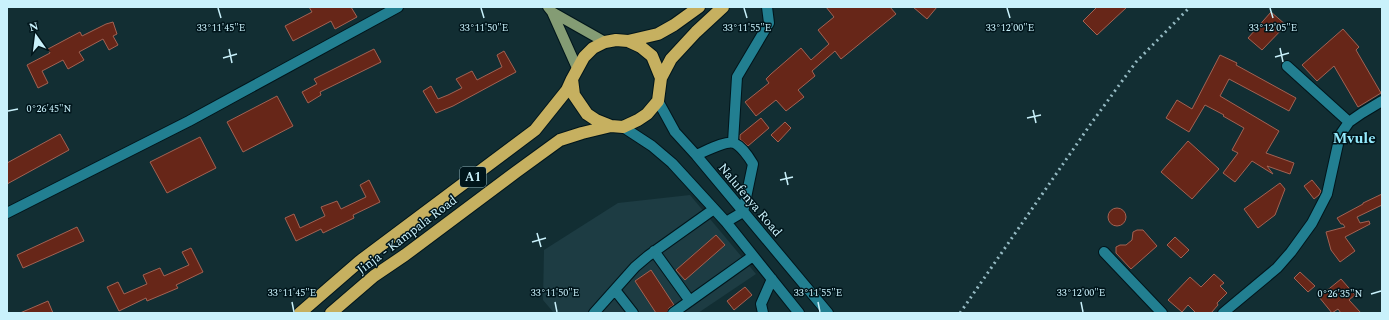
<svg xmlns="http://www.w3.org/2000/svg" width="1389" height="320" font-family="Spectral,serif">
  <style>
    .built { fill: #1d3c43 }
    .building { fill: #672618; stroke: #a26253 }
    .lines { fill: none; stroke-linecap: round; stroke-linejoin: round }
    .minor-casing { stroke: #00151b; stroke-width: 12 }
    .major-casing { stroke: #00151b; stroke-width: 12 }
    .highway-casing { stroke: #00151b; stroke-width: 14 }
    .minor { stroke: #227f91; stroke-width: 10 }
    .major { stroke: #849c74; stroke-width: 10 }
    .highway { stroke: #c6b060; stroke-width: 12 }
    .rail { stroke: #96bbc4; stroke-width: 3; stroke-dasharray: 2 4; stroke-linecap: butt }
    .ticks { fill: none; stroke: #c9f1fb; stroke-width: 1.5 }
    .labels { text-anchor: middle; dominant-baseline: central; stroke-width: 3; stroke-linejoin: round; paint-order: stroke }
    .shield { fill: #00151b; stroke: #8dafb8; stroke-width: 1 }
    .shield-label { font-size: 12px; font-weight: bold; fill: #c9f1fb }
    .street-label { font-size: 13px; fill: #c9f1fb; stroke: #00151b }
    .quarter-label { font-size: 15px; font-weight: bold; fill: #95ebfe; stroke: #00151b }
    .ticks-label { font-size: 10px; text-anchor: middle; fill: #c9f1fb; stroke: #00151b; stroke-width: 3; stroke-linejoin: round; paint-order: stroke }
  </style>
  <rect width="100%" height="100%" fill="#122e33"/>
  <path class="built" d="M690,195l66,79 -58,39h-144l-11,-13 1,-50 74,-47z"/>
  <path class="building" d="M309,7h42l6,10 -22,12 -4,-8 -38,20 -8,-15 27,-14z
    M826,7h64l6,7 -55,45 -6,-8 -23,20 3,5 -17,14 6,7 -18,14 -10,-11 -20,16 -11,-14 24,-19 -3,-4 5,-5 30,-26 10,12 18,-16 -11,-14 16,-13z
    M913,7h24l-10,12z
    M1097,7h30l-30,28 -14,-14z
    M1271,12l15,13 -24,25 -14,-12z
    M113,22l4,12 -4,2 5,9 -9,5 -6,-11 -24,13 5,8 -16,9 -5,-9 -21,11 6,12 -10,5 -11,-23 23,-12 -2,-4 32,-17 2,4 24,-12z
    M1343,29l16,18 -3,3 25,43 -23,14 -24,-41 -17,15 -15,-16z
    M374,49l7,13 -61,30 1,3 -13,8 -6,-11 15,-8 -3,-5z
    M504,51l12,21 -63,34 -17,7 -13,-22 8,-5 7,13 10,-4 14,-7 -6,-9 16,-8 5,9 25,-13 -5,-12z
    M1220,55l17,8 -1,2 60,33 -7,13 -60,-32 -9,17 59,35 -13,22 28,10 -4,11 -23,-8 6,8 -21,-13 -17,21 -12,-9 15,-20 -6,-3 12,-22 -21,-12 1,-1 -19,-10 -16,27 -23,-14 11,-18 15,9z
    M277,96l16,30 -50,26 -16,-30z
    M761,118l8,10 -21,18 -8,-7v-4z
    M785,122l6,6 -13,14 -7,-7z
    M60,134l9,16 -62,34v-21z
    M200,137l16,31 -49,25 -17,-31z
    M1188,141l31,28 -27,30 -31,-27z
    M369,180l11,22 -27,13 1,3 -31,15 -2,-4 -25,12 -11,-23 9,-4 6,14 25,-12 -4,-9 16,-6 4,8 25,-12 -6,-12z
    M1312,180l9,11 -2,4 -5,4 -10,-13z
    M1280,183l5,6 -10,26 -17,13 -14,-19z
    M1382,194v11l-25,12 3,6 9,-2 1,3 -25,13 10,14 -15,11 -9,-12 -5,-18 19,-5 -2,-3h-2l-4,-6 26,-14v-1z
    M1108 217a9 9 0 1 1 18 0a9 9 0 1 1-18 0Z
    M77,227l7,14 -61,27 -6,-13z
    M1137,230h6l14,16 -26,23 -15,-16v-6l4,-2h6l6,-5 1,-8z
    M716,235l9,10 -40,35 -9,-10z
    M1175,237l14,13 -8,8 -14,-13z
    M191,248l12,24 -27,13 2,3 -31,13 -1,-3 -27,13 -12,-24 11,-5 6,12 23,-10 -4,-9 17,-7 4,8 25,-11 -7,-13z
    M651,270l23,35 -5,3 -2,5h-11l-21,-32z
    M1300,272l15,14 -7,6 -14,-14z
    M1214,274l10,9 -4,3 7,7 -10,10 1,2 -7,8h-15l-8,-8 -6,7 -14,-12 22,-23 11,10z
    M1341,279l14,16 -6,5 12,13h-20l-3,-4 -6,4 -13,-16z
    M745,287l7,8 -18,15 -7,-9z
    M48,301l5,12h-33z"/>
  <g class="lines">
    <defs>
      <path id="minor" d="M1287,66l62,56
        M658,101l17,31 21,23 132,158
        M623,127l29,19 20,17 54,59 73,91
        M733,142l4,-65 32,-54 -2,-16
        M696,155c8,-3 30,-15 38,-12 7,3 15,14 19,21l-10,48 -17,10
        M7,213l182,-92 209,-114
        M654,251l36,50
        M1104,252l58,61
        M615,290l18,23
        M594,313l41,-46 13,-11 66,-47
        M673,313l80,-57
        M763,313l-2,-9 11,-25
        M1223,313l54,-45 14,-16 21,-29 15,-29 13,-59 9,-13 13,-9 20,-12"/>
      <path id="major" d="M548,7l4,5 25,56
        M552,12l53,30"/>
      <path id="highway" d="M628,41l30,-7 16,-9 25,-18
        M661,78l10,-19 25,-27 27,-25
        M300,313l60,-52 175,-131 32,-40 5,-11
        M331,313l43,-37 31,-21 111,-83 44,-32 22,-7 29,-7 12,1 15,-7 9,-6 11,-13 3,-23 -9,-22 -11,-9 -13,-6 -12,-1 -11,2 -12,6 -9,9 -12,22 2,16 13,19 9,6 15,6"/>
    </defs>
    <use href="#minor" class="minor-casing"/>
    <use href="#major" class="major-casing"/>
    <use href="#highway" class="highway-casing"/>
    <use href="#minor" class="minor"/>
    <use href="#major" class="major"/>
    <use href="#highway" class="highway"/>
    <path class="rail" d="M960,313l130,-188 46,-63 54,-55"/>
  </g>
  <path class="ticks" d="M218,8l3,10M481,8l3,10M744,8l3,10M1007,8l3,10M1270,8l3,10M1280,48l3,14M229,49l3,14M1275,57l14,-4M223,58l14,-4M1033,110l3,13M8,111l10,-2M1027,118l14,-3M785,172l3,13M780,180l13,-3M537,233l4,14M532,242l14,-4M1371,294l10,-3M292,302l2,10M555,302l2,10M818,302l2,10M1081,302l2,10"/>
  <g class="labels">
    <rect class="shield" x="460" y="167" width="26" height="20" rx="3"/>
    <g class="shield-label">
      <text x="473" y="177">A1</text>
    </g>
    <g class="street-label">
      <text transform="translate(750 200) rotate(50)">Nalufenya Road</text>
      <text transform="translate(407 235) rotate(-37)">Jinja - Kampala Road</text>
    </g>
    <g class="quarter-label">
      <text x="1354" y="138">Mvule</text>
    </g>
  </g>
  <g class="ticks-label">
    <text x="221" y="31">33°11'45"E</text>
    <text x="484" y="31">33°11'50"E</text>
    <text x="747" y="31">33°11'55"E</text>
    <text x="1010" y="31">33°12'00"E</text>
    <text x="1273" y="31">33°12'05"E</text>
    <text x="49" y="112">0°26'45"N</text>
    <text x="292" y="296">33°11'45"E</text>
    <text x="555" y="296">33°11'50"E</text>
    <text x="818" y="296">33°11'55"E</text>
    <text x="1081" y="296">33°12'00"E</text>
    <text x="1340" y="297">0°26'35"N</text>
  </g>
  <rect width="1389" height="320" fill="none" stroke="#c9f1fb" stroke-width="16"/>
  <g transform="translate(36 36) rotate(346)" stroke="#00151b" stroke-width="3" paint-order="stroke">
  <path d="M0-3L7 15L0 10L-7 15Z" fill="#c9f1fb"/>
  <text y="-6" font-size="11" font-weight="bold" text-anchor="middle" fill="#c9f1fb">N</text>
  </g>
</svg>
